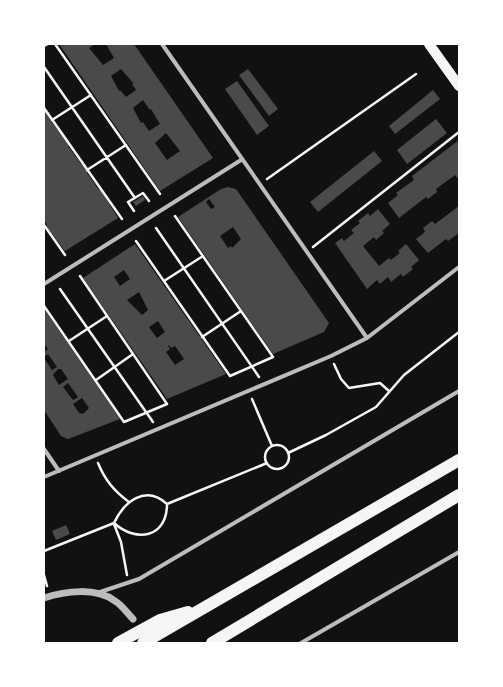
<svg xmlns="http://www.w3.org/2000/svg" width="503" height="687" font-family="Barlow,sans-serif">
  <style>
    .building { fill: #4a4a4a; fill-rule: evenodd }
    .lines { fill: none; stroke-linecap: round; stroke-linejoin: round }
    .path { stroke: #f5f5f5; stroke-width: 2.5 }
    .minor { stroke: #bcbcbc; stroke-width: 4 }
    .tertiary { stroke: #bcbcbc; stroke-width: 7 }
    .primary { stroke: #f5f5f5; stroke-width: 10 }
    .motorway { stroke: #f5f5f5; stroke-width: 12 }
  </style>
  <rect width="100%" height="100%" fill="#111"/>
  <path class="building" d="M59,44h36l-6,4 14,17 11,-7 -8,-14h28l79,114 -53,33zM121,69l13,15h-2l4,6 -10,7 -6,-7 -1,1 -8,-15zM143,100l7,10 1,-1 9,15 -11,7 -6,-9 -2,1 -8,-15zM166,133l14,18 -13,9 -12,-17z
    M248,69l30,40 -9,7 -30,-41z
    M237,81l32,45 -12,9 -32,-46z
    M433,90l7,9 -45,35 -6,-8z
    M46,110l6,9 -2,1 20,25 -2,1 13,18 1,-1 6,9 -1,1 12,17 1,-1 18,29 -53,33 -19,-25 1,-1 -3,-5v-109z
    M436,119l11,14 -40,31 -10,-14z
    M459,140v40l-4,-5 -19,14 1,3 -9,7 -2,-2 -27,21 -11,-15 10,-8 -2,-2 18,-13 -2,-4z
    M374,151l8,10 -64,51 -8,-10z
    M228,187l8,2 93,134 -5,9 -51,22 -95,-137 43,-28zM209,199l6,8 -4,2 -5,-7zM233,227l8,12 -9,9 -1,-2 -3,2 -8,-12z
    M143,196l2,4 -9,6 -3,-4z
    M459,206v27l-11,8 -2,-2 -18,14 -12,-14 9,-7 -2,-4 9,-7 3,3z
    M378,209l12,15 -8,7 2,2 -8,7 -2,-3 -11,9 16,20 10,-8 2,2 9,-7 -2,-2 8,-7 13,16 -8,7 2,2 -10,8 -2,-3 -10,8 -3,-5 -8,7 -3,-4 -10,9 -32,-46 7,-5 2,3 10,-8 -3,-3 9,-7 -2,-2 10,-8 2,3z
    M135,244l91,130 -59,25 -84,-121zM124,270l6,9 -10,7 -6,-9zM139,292l9,18 -6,5 -15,-15zM158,321l7,11 -8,6 -8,-11zM169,345l2,3 4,-2 9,13 -9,6 -9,-13 4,-3 -2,-3z
    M44,309l30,43 46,67 -52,20 -7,-3 -17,-26v-52l8,12 5,-3 -9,-13 -4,3v-5l4,-3 -4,-5zM58,369h3l7,10 -9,6 -6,-10zM68,383l10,14 -5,3 -10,-13zM82,398l7,10 -6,6 -1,-1 -2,1 -7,-10z
    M66,525l4,9 -14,6 -4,-9z"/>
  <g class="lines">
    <path class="path" d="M55,44l105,150
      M44,46l4,-2
      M44,67l91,131
      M44,108l78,111
      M52,120l39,-25
      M87,170l39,-25
      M267,179l149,-105
      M134,211l-6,-9 15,-9 6,8
      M44,225l21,30
      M156,228l103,149
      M136,241l94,135 43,-19 -98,-141
      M313,247l146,-115
      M164,281l39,-25
      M60,289l93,133
      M44,306l80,116 43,-18 -87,-128
      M202,337l39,-26
      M69,341l38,-25
      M334,364l7,15 8,9 31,-5 9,8
      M96,380l37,-26
      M252,399l20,47
      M265 457a12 12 0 1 1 24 0a12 12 0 1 1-24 0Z
      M288,453l38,-18 50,-28 28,-32 55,-43
      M98,463c7,17 16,28 31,39
      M167,504l100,-41
      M114,524l7,18 6,33
      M44,551l70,-28c10,-21 31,-39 53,-19 0,34 -31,39 -53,19
      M44,575l3,11"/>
    <path class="minor" d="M162,44l205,294
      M44,284l197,-124
      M44,449l15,22
      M44,477l287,-121 36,-18 92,-71
      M97,593l42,-14 320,-188
      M301,643l158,-91"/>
    <path class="tertiary" d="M44,598c21,-7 52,-11 71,3 7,4 12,12 18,18"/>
    <path class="primary" d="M429,44l30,42"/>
    <path class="motorway" d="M118,643l42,-23 28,-8
      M143,643l316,-183
      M212,643l247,-148"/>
  </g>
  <rect width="503" height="687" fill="none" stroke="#ffffff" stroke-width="90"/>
</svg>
